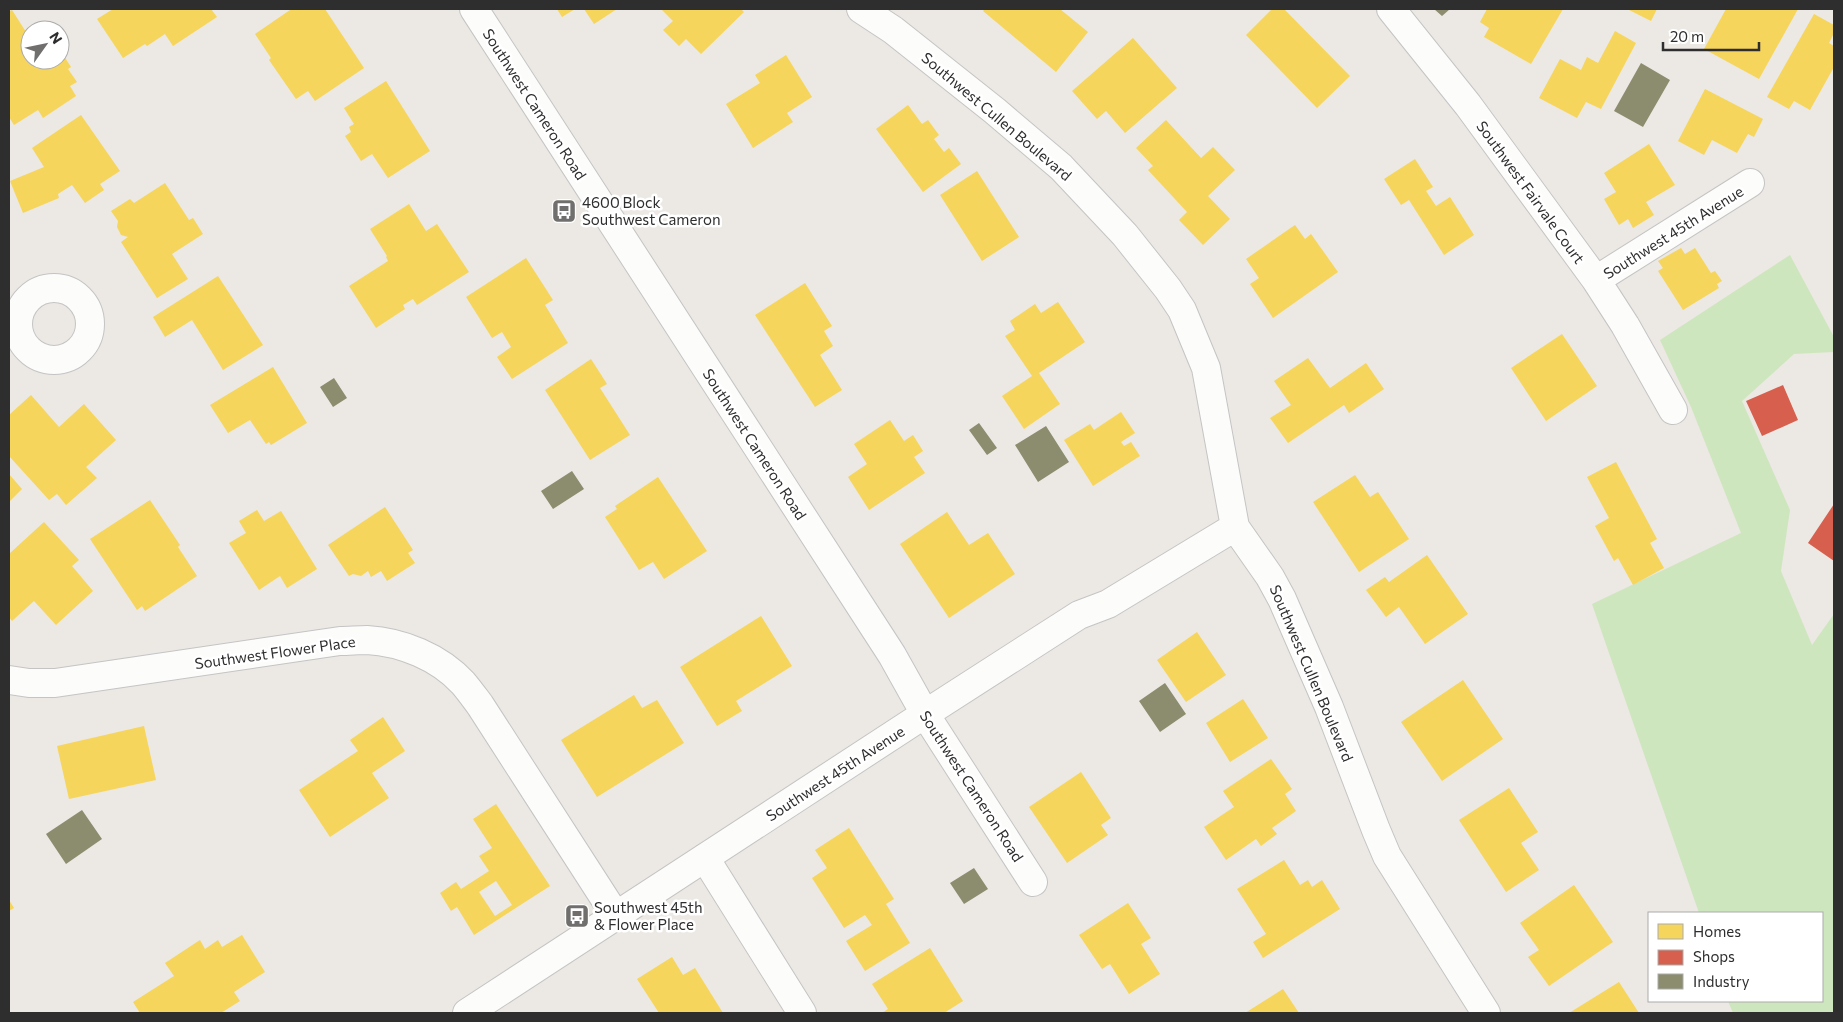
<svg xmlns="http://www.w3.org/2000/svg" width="1843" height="1022" font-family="Commissioner,sans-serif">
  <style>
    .green { fill: #cee6be }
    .homes { fill: #f6d55c; fill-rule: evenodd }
    .shops { fill: #d6604d }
    .industry { fill: #8c8c6e }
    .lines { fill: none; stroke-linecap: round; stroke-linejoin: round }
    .street-casing { stroke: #c5c4c5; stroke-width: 30 }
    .secondary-casing { stroke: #c5c4c5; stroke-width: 30 }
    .street { stroke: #fcfcfb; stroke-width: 28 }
    .secondary { stroke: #fcfcfb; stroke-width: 28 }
    .labels { text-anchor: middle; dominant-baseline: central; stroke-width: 5; stroke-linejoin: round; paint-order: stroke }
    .street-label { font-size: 15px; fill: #2e2e2e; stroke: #fff }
    .poi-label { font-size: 15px; fill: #2e2e2e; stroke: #fff; text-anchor: start }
  </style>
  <rect width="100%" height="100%" fill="#ece8e4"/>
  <path class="green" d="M1790,255l44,82v15l-40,2 -52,47 48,109 -9,61 31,74 22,-31v399h-101l-5,-12h94v-88h-123l-107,-309 149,-71 -50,-126 -31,-67z"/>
  <path class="homes" d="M113,9h98l6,8 -44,29 -8,-12 -18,12 -2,-2 -22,14 -26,-39z
    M289,9h36l39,59 -49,33 -7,-10 -12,8 -27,-39 2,-2 -16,-24 35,-24z
    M557,9h18l-13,8z
    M584,9h33l-23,15z
    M661,9h80l3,3 -43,42 -15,-15 -7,7 -16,-16 10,-9z
    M985,9h75l28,23 -32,40 -73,-61z
    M1272,9h12l66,67 -33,32 -71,-73z
    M1487,9h76l-32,55 -47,-27 5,-9 -9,-6z
    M1627,9h30l-6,12z
    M1726,9h72l-39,70 -55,-30z
    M12,10l14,22 11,-7 3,5h-10v30h30v-10l11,17 -3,2 9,13 -7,4 6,10 -33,22 -5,-8 -24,15 -5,-8v-106z
    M1814,14l20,11v8l-5,10 5,3v21l-24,43 -16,-9 -5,8 -22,-12z
    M1615,31l21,12 -35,66 -15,-7 -9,16 -38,-20 21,-39 21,11 6,-13 11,6z
    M1133,38l44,50 -52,45 -19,-22 -9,8 -25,-28z
    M786,55l26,42 -25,16 6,9 -40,26 -27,-44 34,-21 -5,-8z
    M386,81l44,70 -42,27 -16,-24 -11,7 -16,-25 6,-4 -2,-5 5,-3 -10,-16z
    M1705,89l58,30 -9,18 -6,-3 -11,19 -25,-13 -8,15 -26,-14z
    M908,105l14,19 6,-4 11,15 -5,4 10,13 5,-4 12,16 -38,28 -47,-63z
    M81,115l39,56 -20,13 4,6 -19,13 -13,-18 -14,9 1,4 -36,15 -13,-32 34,-14 -12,-19z
    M1166,120l35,38 12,-11 22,23 -27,26 22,23 -27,26 -24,-25 8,-8 -39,-42 5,-4 -17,-18z
    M1649,144l26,41 -29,17 8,13 -21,13 -5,-9 -9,6 -15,-26 12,-7 -12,-19z
    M1415,159l18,28 -7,4 10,15 14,-9 24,38 -30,20 -35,-55 -8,5 -17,-26z
    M977,171l42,66 -37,24 -42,-66z
    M165,183l24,37 4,-2 10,16 -31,20 16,25 -31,19 -36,-56 7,-5 -7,-2 -4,-8 1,-6 -7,-10 19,-12 4,4z
    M409,204l17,27 11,-7 32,48 -52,33 -4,-6 -10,6 2,4 -29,19 -27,-42 39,-25 -2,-4 1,-1 -17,-27z
    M1295,225l10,14 6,-5 27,38 -65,46 -23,-34 9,-6 -13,-19z
    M1681,248l4,6 10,-6 16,25 4,-2 7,10 -5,3 2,4 -36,22 -25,-39 5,-3 -5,-7z
    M526,258l27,42 -8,5 23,38 -56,36 -15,-22 14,-10 -9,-15 -10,6 -26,-41z
    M218,276l45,69 -40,25 -31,-50 -27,17 -12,-20z
    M805,283l27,43 -8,5 9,15 -13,9 22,35 -27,17 -60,-92z
    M1058,302l27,40 -46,31 21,31 -36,25 -22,-33 30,-20 -27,-40 10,-6 -5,-9 25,-17 6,9z
    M1562,334l35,52 -51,35 -35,-53z
    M1308,358l22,30 36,-25 18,26 -35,24 -5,-8 -56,38 -18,-25 21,-13 -17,-24z
    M591,359l16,25 -7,4 30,47 -40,25 -45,-70z
    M273,367l34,56 -36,22 -2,-3 -3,2 -16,-24 -22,13 -18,-28z
    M31,395l28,32 25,-23 32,36 -30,27 11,11 -31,27 -9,-11 -8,6 -40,-44v-41z
    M1121,412l14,21 -14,9 3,4 7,-4 9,14 -47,30 -29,-46 26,-16 4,6z
    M890,420l14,21 9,-6 10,16 -9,6 11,16 -56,37 -21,-33 19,-13 -13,-20z
    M1616,462l41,77 -7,4 14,25 -31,17 -15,-27 -4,3 -19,-35 14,-8 -22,-41z
    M9,474l13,15 -13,13z
    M1355,475l15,22 8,-5 31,47 -50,33 -46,-70z
    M658,477l49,74 -43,28 -11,-17 -14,8 -34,-53 12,-8 -2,-3z
    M150,500l30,45 -2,2 19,29 -52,35 -3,-5 -5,4 -47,-71z
    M385,507l28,43 -5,3 7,10 -28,18 -6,-10 -10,6 -3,-6 -7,5 -8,-2 -4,2 -21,-31z
    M257,510l7,11 17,-10 36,58 -30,19 -7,-12 -21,14 -30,-47 17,-10 -7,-12z
    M947,512l22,33 19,-12 27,41 -66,44 -49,-74z
    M44,522l35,38 -7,6 21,25 -37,34 -22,-24 -22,20 -3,-4v-63z
    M1427,555l41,59 -43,30 -26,-37 -13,10 -20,-27 19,-13 4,5z
    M761,616l31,50 -56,35 6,10 -25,15 -37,-59z
    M1197,632l29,43 -40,27 -29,-42z
    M1463,680l40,59 -61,42 -41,-59z
    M634,695l8,13 15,-8 27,43 -87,54 -36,-57z
    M1243,699l25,39 -38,24 -24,-39z
    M383,717l22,34 -33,22 17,25 -59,39 -31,-47 59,-39 -8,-11z
    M144,726l12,54 -87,19 -12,-53z
    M1271,759l21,30 -7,5 11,17 -24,17 5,6 -16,12 -5,-7 -30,21 -22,-33 30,-20 -11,-16z
    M1081,772l30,46 -10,7 7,10 -41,28 -38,-56z
    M1509,788l29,44 -17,11 18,27 -33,22 -47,-72z
    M496,804l54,82 -76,49 -17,-28 -6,4 -11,-18 16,-11 5,7 28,-18 -10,-15 13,-8 -19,-29zM496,881l16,24 -17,11 -16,-24z
    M849,828l45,71 -8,5 24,39 -45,28 -19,-30 26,-16 -7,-10 -21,13 -32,-50 15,-10 -12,-18z
    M1284,860l16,25 8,-5 4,7 10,-7 18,29 -77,49 -10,-16 13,-8 -29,-45z
    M1574,885l39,57 -64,44 -21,-29 11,-7 -19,-27z
    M9,900l5,8 -5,3z
    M1128,903l23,35 -10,6 19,30 -31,20 -19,-30 -8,5 -23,-34z
    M242,935l23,37 -31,20 6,9 -19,12h-81l-7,-11 41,-26 -9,-13 35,-23 5,9 13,-9 4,7z
    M930,948l33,53 -19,12h-62l6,-4 -16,-25z
    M672,957l11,18 12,-7 28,45h-64l-22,-34z
    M1619,982l20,31h-70z
    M1283,989l16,24h-54z"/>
  <path class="shops" d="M1783,385l15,35 -36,16 -16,-35z
    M1834,504v57l-26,-18z"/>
  <path class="industry" d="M1434,9h16l-8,7z
    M1641,63l29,17 -27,47 -29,-16z
    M334,378l13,20 -14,9 -13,-20z
    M979,423l18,25 -10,7 -18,-25z
    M1046,426l23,36 -31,20 -23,-37z
    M572,471l12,18 -31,20 -12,-18z
    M1165,683l21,31 -26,18 -21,-31z
    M82,810l20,29 -36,25 -20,-30z
    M974,868l14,21 -24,15 -14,-21z"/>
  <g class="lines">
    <defs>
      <path id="street" d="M861,9l32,21 102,81 66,56 64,68 43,54 14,21 24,58 29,159 35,50 12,22 47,108 47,123 11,26 99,157
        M1391,9l77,96 128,175 29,45 48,85
        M1596,280l154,-97
        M18 324a36 36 0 1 1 72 0a36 36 0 1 1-72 0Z
        M9,680l20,3h26l285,-42c9,0 18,-1 27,-1 35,2 72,17 96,43 6,7 11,14 17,22l136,211
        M705,858l97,155
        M1033,882l-108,-168 154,-99 29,-11 127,-77"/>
      <path id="secondary" d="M467,1013l458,-299 -33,-59 -418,-646"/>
    </defs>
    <use href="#street" class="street-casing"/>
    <use href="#secondary" class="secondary-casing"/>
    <use href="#street" class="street"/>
    <use href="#secondary" class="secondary"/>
  </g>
  <defs>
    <symbol id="bus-square" viewBox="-11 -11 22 22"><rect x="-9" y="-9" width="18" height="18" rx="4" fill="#706f6e" stroke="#fff"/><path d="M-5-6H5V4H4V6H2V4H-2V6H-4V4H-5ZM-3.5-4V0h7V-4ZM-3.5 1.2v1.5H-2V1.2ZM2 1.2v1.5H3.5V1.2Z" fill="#fff"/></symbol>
  </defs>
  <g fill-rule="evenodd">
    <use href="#bus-square" x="550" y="197" width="28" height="28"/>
    <use href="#bus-square" x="563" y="902" width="28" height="28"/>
  </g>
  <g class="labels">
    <g class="street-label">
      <text transform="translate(535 104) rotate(57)">Southwest Cameron Road</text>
      <text transform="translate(997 116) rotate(40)">Southwest Cullen Boulevard</text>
      <text transform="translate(1531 192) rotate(54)">Southwest Fairvale Court</text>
      <text transform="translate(1673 232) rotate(-32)">Southwest 45th Avenue</text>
      <text transform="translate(755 444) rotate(57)">Southwest Cameron Road</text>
      <text transform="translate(275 652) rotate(-8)">Southwest Flower Place</text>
      <text transform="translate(1312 673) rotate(67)">Southwest Cullen Boulevard</text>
      <text transform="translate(835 773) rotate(-33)">Southwest 45th Avenue</text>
      <text transform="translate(972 786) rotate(57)">Southwest Cameron Road</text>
    </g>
    <g class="poi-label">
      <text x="582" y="202">4600 Block<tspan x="582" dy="17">Southwest Cameron</tspan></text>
      <text x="594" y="907">Southwest 45th<tspan x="594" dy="17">&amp; Flower Place</tspan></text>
    </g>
  </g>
  <rect width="1843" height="1022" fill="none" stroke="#2e2e2e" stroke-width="20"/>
  <rect x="1648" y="912" width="175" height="90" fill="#ffffff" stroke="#ababab"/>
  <rect x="1658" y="924" width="25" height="15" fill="#f6d55c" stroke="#ababab"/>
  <text x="1693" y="937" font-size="15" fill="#2e2e2e">Homes</text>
  <rect x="1658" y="950" width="25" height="15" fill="#d6604d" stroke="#ababab"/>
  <text x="1693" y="962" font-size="15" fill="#2e2e2e">Shops</text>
  <rect x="1658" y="974" width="25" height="15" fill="#8c8c6e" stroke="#ababab"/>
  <text x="1693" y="987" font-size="15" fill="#2e2e2e">Industry</text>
  <g transform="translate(45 45) rotate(57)"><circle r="24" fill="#ffffff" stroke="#ababab"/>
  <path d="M0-4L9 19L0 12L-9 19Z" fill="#706f6e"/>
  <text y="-8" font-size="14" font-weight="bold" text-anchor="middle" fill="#2e2e2e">N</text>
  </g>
  <path d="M1663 42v8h96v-8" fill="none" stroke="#2e2e2e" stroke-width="2.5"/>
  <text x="1670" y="42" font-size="15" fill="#2e2e2e" stroke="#ffffff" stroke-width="4" paint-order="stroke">20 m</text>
</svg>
